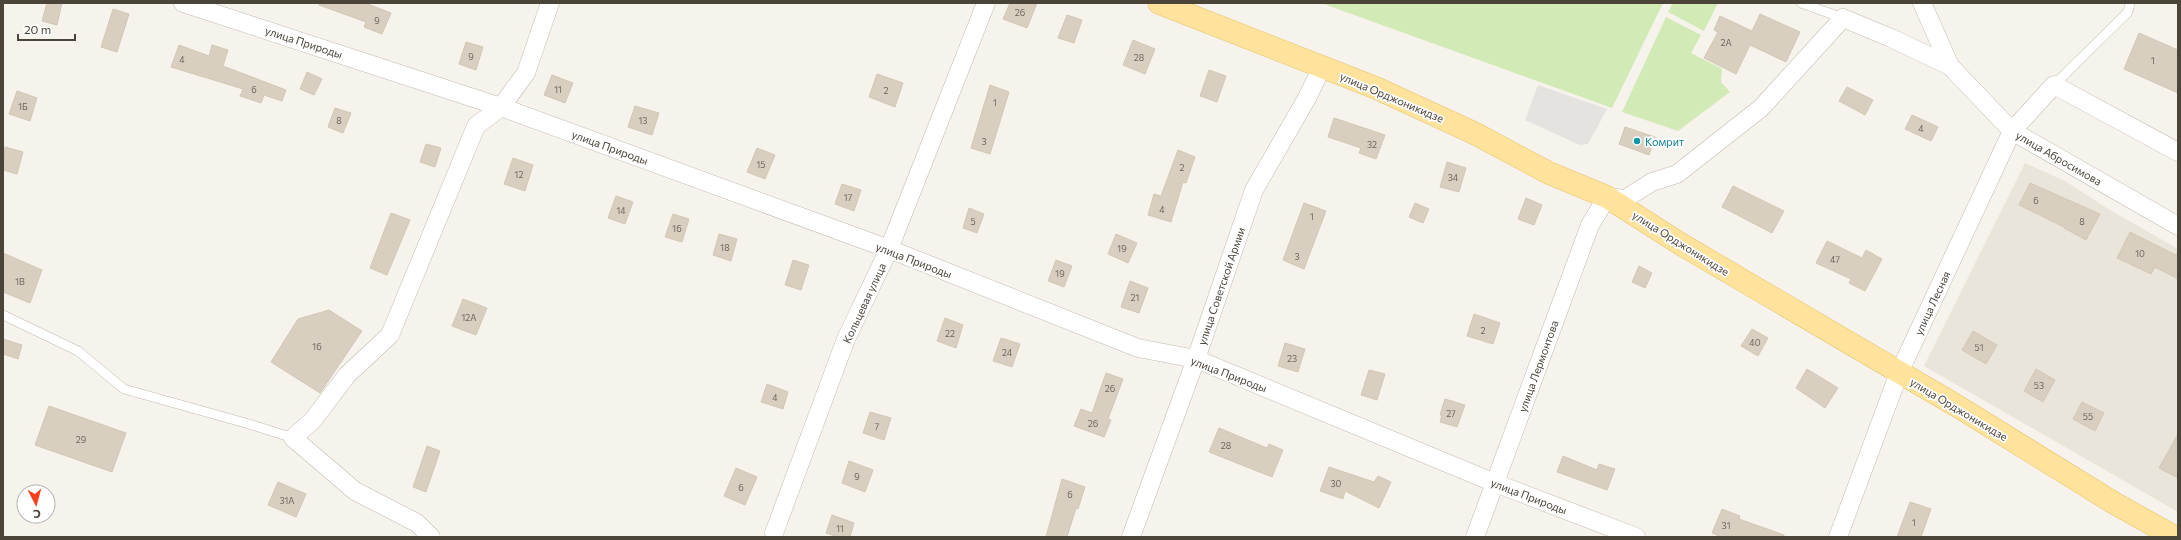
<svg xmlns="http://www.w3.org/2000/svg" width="2181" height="540" font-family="Commissioner,sans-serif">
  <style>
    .residential { fill: #eae5da }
    .green { fill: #d2eab5 }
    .parking { fill: #e5e3e0 }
    .building { fill: #d8cfc1; stroke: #d3c7b4 }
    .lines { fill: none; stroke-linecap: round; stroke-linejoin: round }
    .lane-casing { stroke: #c2bbae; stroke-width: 10 }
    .street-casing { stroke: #c2bbae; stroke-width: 19 }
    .primary-casing { stroke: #e6c16a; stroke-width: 23 }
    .lane { stroke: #fff; stroke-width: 9 }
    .street { stroke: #fff; stroke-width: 18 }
    .primary { stroke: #ffe39c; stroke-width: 22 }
    .culture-dot { fill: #0f9aa8; stroke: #fff; stroke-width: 1.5 }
    .labels { text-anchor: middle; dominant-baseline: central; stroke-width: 3.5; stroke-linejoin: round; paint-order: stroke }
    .number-label { font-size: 9px; fill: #6e675b }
    .street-label { font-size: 11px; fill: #4b4439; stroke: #fff }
    .culture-label { font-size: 11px; fill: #0d838f; stroke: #fff; text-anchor: start }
  </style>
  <rect width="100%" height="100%" fill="#f6f3ec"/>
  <path class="residential" d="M2025,163l40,18 45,29 68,39v263l-254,-146z"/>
  <path class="green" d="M1321,3h342l-51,105z
    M1673,3h45l-14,28 -36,-19z
    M1666,17l35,18 -10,18 31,16 -1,13 9,10 -52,39 -56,-19z"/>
  <path class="parking" d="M1538,85l69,24 -19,35 -8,1 -55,-25z"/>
  <path class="building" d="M47,3h15l-5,22 -15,-4z
    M319,3h46l26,10 -9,21 -18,-7 2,-5 -47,-17z
    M1010,3h27l-10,25 -24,-9z
    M113,9l16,5 -12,38 -16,-5z
    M1760,14l40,18 -14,30 -36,-17 -14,29 -32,-16 14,-26 -4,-2 6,-14 32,15z
    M1067,15l15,5 -8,23 -16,-5z
    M2139,33l39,17v43l-54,-24z
    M1133,40l22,9 -10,25 -22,-9z
    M466,42l17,5 -7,23 -17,-6z
    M179,45l30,11 3,-11 16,5 -5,16 63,24 -4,11 -18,-6 -3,8 -21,-7 3,-7 -72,-22z
    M1209,70l17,6 -9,26 -17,-6z
    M307,72l15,7 -8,16 -14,-6z
    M877,74l26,9 -8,24 -26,-10z
    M552,75l21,8 -8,20 -21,-8z
    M990,85l19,7 -19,62 -19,-6z
    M1847,87l26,13 -8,15 -26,-14z
    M17,91l20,7 -7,23 -21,-7z
    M635,106l24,7 -7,22 -24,-8z
    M335,108l16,5 -8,20 -15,-6z
    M1912,115l26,12 -7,14 -26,-12z
    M1334,118l51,17 -9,24 -17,-6 2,-5 -33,-11z
    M1625,127l30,10 -6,18 -30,-11z
    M426,144l15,4 -6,19 -15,-5z
    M5,147l18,5 -6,22 -14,-4z
    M757,148l18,7 -10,24 -18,-7z
    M1178,150l17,7 -9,26 -3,-1 -12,40 -23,-7 6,-21 7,2z
    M513,158l20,7 -8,26 -21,-7z
    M1447,162l19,6 -7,24 -19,-5z
    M2030,183l70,31 -14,26 -22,-12v-1l-45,-22z
    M842,184l19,6 -7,21 -19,-7z
    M1733,186l51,25 -12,22 -50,-26z
    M616,196l17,6 -8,22 -17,-6z
    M1526,198l16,7 -8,20 -16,-6z
    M1304,203l22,8 -22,58 -21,-9z
    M1415,203l14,6 -6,14 -14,-6z
    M969,208l15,6 -7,19 -14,-5z
    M391,213l19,7 -23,55 -17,-7z
    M673,214l16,5 -7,23 -17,-5z
    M2130,232l48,24v23l-23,-12 -4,7 -34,-16z
    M719,234l18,5 -6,22 -18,-6z
    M1116,234l21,9 -9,20 -20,-9z
    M1827,241l35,17 4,-8 16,9 -17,32 -16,-8 2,-4 -35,-16z
    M3,253l39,17 -12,33 -27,-11z
    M793,260l16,5 -8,25 -16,-5z
    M1056,260l16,6 -8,21 -16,-6z
    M1639,266l13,7 -7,15 -13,-6z
    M1130,281l18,7 -9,25 -18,-6z
    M463,299l24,9 -11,27 -24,-9z
    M329,310l33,21 -42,62 -49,-31 27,-43z
    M1474,314l26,9 -7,21 -26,-8z
    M945,318l18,7 -7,23 -19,-7z
    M1752,329l16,9 -10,18 -17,-10z
    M1973,331l24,14 -11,19 -24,-14z
    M1001,338l19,6 -8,23 -19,-6z
    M3,339l19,6 -4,14 -15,-5z
    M1285,343l20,6 -7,23 -20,-6z
    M1807,369l31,19 -13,20 -29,-20z
    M2036,369l19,11 -12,22 -19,-11z
    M1369,370l16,4 -8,26 -16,-5z
    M1106,373l17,6 -15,40 3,1 -7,17 -30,-11 7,-17 11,4z
    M767,384l21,8 -5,17 -22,-7z
    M1445,399l20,6 -8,22 -17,-5 2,-7h-2z
    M2082,402l22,11 -9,18 -22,-12z
    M49,406l77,27 -14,39 -77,-27z
    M870,412l21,6 -7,22 -21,-7z
    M1219,428l48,20 2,-4 14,6 -11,27 -63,-25z
    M2178,434v44l-19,-10z
    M427,446l13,5 -14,41 -13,-5z
    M1563,456l34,14 2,-6 16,5 -8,21 -50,-18z
    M849,461l24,9 -8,22 -23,-9z
    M1329,467l45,15 4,-6 13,6 -12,26 -34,-17 -2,8 -23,-8z
    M736,468l21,9 -12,28 -21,-9z
    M1062,479l23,8 -7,22 -2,-1 -9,29h-21z
    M278,482l28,12 -10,23 -28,-12z
    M1910,502l21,7 -10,28h-24z
    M1722,509l18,7 -1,3 45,16v2h-63l-9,-4z
    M832,515l22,8 -4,14h-12l-12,-4z"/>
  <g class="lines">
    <defs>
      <path id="lane" d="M1801,3l42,15
        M2054,85l74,-73 2,-9
        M3,315l75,36 46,38 125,35 44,14"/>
      <path id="street" d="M183,3l318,104 388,142 249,99 58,11 299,124 141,54
        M1922,3l28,63
        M774,533l72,-194 43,-90 97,-246
        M431,537l-14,-14 -62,-32 -62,-53 20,-18 34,-45 43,-40 86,-209 25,-19 25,-34 24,-70
        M1131,537l65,-178 58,-169 53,-92 15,-31
        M1475,537l115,-312 17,-28 18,2 27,-17 25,-8 84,-66 82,-90 48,20 59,28 62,65 166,95
        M1838,537l61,-164 113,-242 42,-46 124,67"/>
      <path id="primary" d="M1159,3l217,85 98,45 75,40 58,24 72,46 278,163 157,97 61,34"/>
    </defs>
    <use href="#lane" class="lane-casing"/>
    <use href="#street" class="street-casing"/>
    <use href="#primary" class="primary-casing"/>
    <use href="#lane" class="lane"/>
    <use href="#street" class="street"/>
    <use href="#primary" class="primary"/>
  </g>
  <circle class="culture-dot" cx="1637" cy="141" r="4"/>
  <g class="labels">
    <g class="number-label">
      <text x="1020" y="12">26</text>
      <text x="377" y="20">9</text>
      <text x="1726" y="42">2А</text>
      <text x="471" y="56">9</text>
      <text x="1139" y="57">28</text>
      <text x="182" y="59">4</text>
      <text x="2153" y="60">1</text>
      <text x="254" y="89">6</text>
      <text x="558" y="89">11</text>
      <text x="886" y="90">2</text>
      <text x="995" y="102">1</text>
      <text x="23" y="106">1Б</text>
      <text x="339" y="120">8</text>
      <text x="643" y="120">13</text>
      <text x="1921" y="128">4</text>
      <text x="984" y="141">3</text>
      <text x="1372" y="144">32</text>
      <text x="761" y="164">15</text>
      <text x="1182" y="167">2</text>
      <text x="519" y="174">12</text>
      <text x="1453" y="177">34</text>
      <text x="848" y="197">17</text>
      <text x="2036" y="200">6</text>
      <text x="1162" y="209">4</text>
      <text x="621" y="210">14</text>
      <text x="1312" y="216">1</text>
      <text x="973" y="221">5</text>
      <text x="2082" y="221">8</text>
      <text x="677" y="228">16</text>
      <text x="725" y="247">18</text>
      <text x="1122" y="248">19</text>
      <text x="2140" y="253">10</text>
      <text x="1297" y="256">3</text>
      <text x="1835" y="259">47</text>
      <text x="1060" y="273">19</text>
      <text x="20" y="281">1В</text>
      <text x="1135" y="297">21</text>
      <text x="469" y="317">12А</text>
      <text x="1483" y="330">2</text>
      <text x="950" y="333">22</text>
      <text x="1755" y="342">40</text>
      <text x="317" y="346">16</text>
      <text x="1979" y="347">51</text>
      <text x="1007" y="352">24</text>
      <text x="1292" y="358">23</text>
      <text x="2039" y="385">53</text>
      <text x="1110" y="388">26</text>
      <text x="775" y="397">4</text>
      <text x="1451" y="413">27</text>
      <text x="2088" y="416">55</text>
      <text x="1093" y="423">26</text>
      <text x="877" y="426">7</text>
      <text x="81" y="439">29</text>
      <text x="1226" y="445">28</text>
      <text x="857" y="476">9</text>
      <text x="1336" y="483">30</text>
      <text x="741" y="487">6</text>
      <text x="1070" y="494">6</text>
      <text x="287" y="500">31А</text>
      <text x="1914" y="522">1</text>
      <text x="1726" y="525">31</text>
      <text x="840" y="528">11</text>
    </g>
    <g class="street-label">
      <text transform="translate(304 42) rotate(18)">улица Природы</text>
      <text transform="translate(1392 97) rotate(23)">улица Орджоникидзе</text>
      <text transform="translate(610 147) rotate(20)">улица Природы</text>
      <text transform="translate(2059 158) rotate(30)">улица Абросимова</text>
      <text transform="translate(1681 243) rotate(32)">улица Орджоникидзе</text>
      <text transform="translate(914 260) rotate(21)">улица Природы</text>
      <text transform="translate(1221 286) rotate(-71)">улица Советской Армии</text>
      <text transform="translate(864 303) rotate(-65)">Кольцевая улица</text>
      <text transform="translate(1932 303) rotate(-65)">улица Лесная</text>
      <text transform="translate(1538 366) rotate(-70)">улица Лермонтова</text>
      <text transform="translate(1229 374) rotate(21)">улица Природы</text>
      <text transform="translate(1959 409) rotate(31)">улица Орджоникидзе</text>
      <text transform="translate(1529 496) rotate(21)">улица Природы</text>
    </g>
    <g class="culture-label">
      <text x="1645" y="141">Комрит</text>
    </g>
  </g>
  <rect width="2181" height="540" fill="none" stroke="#4b4439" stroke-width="8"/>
  <g transform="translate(36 504) rotate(174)"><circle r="19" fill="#ffffff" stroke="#b7b4b0"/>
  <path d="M0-3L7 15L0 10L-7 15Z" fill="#fc3f1d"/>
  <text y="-6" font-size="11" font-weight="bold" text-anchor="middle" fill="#4b4439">С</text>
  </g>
  <path d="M18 34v6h57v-6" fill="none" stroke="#4b4439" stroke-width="2"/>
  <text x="24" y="34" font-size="12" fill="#4b4439" stroke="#ffffff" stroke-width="3" paint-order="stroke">20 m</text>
</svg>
